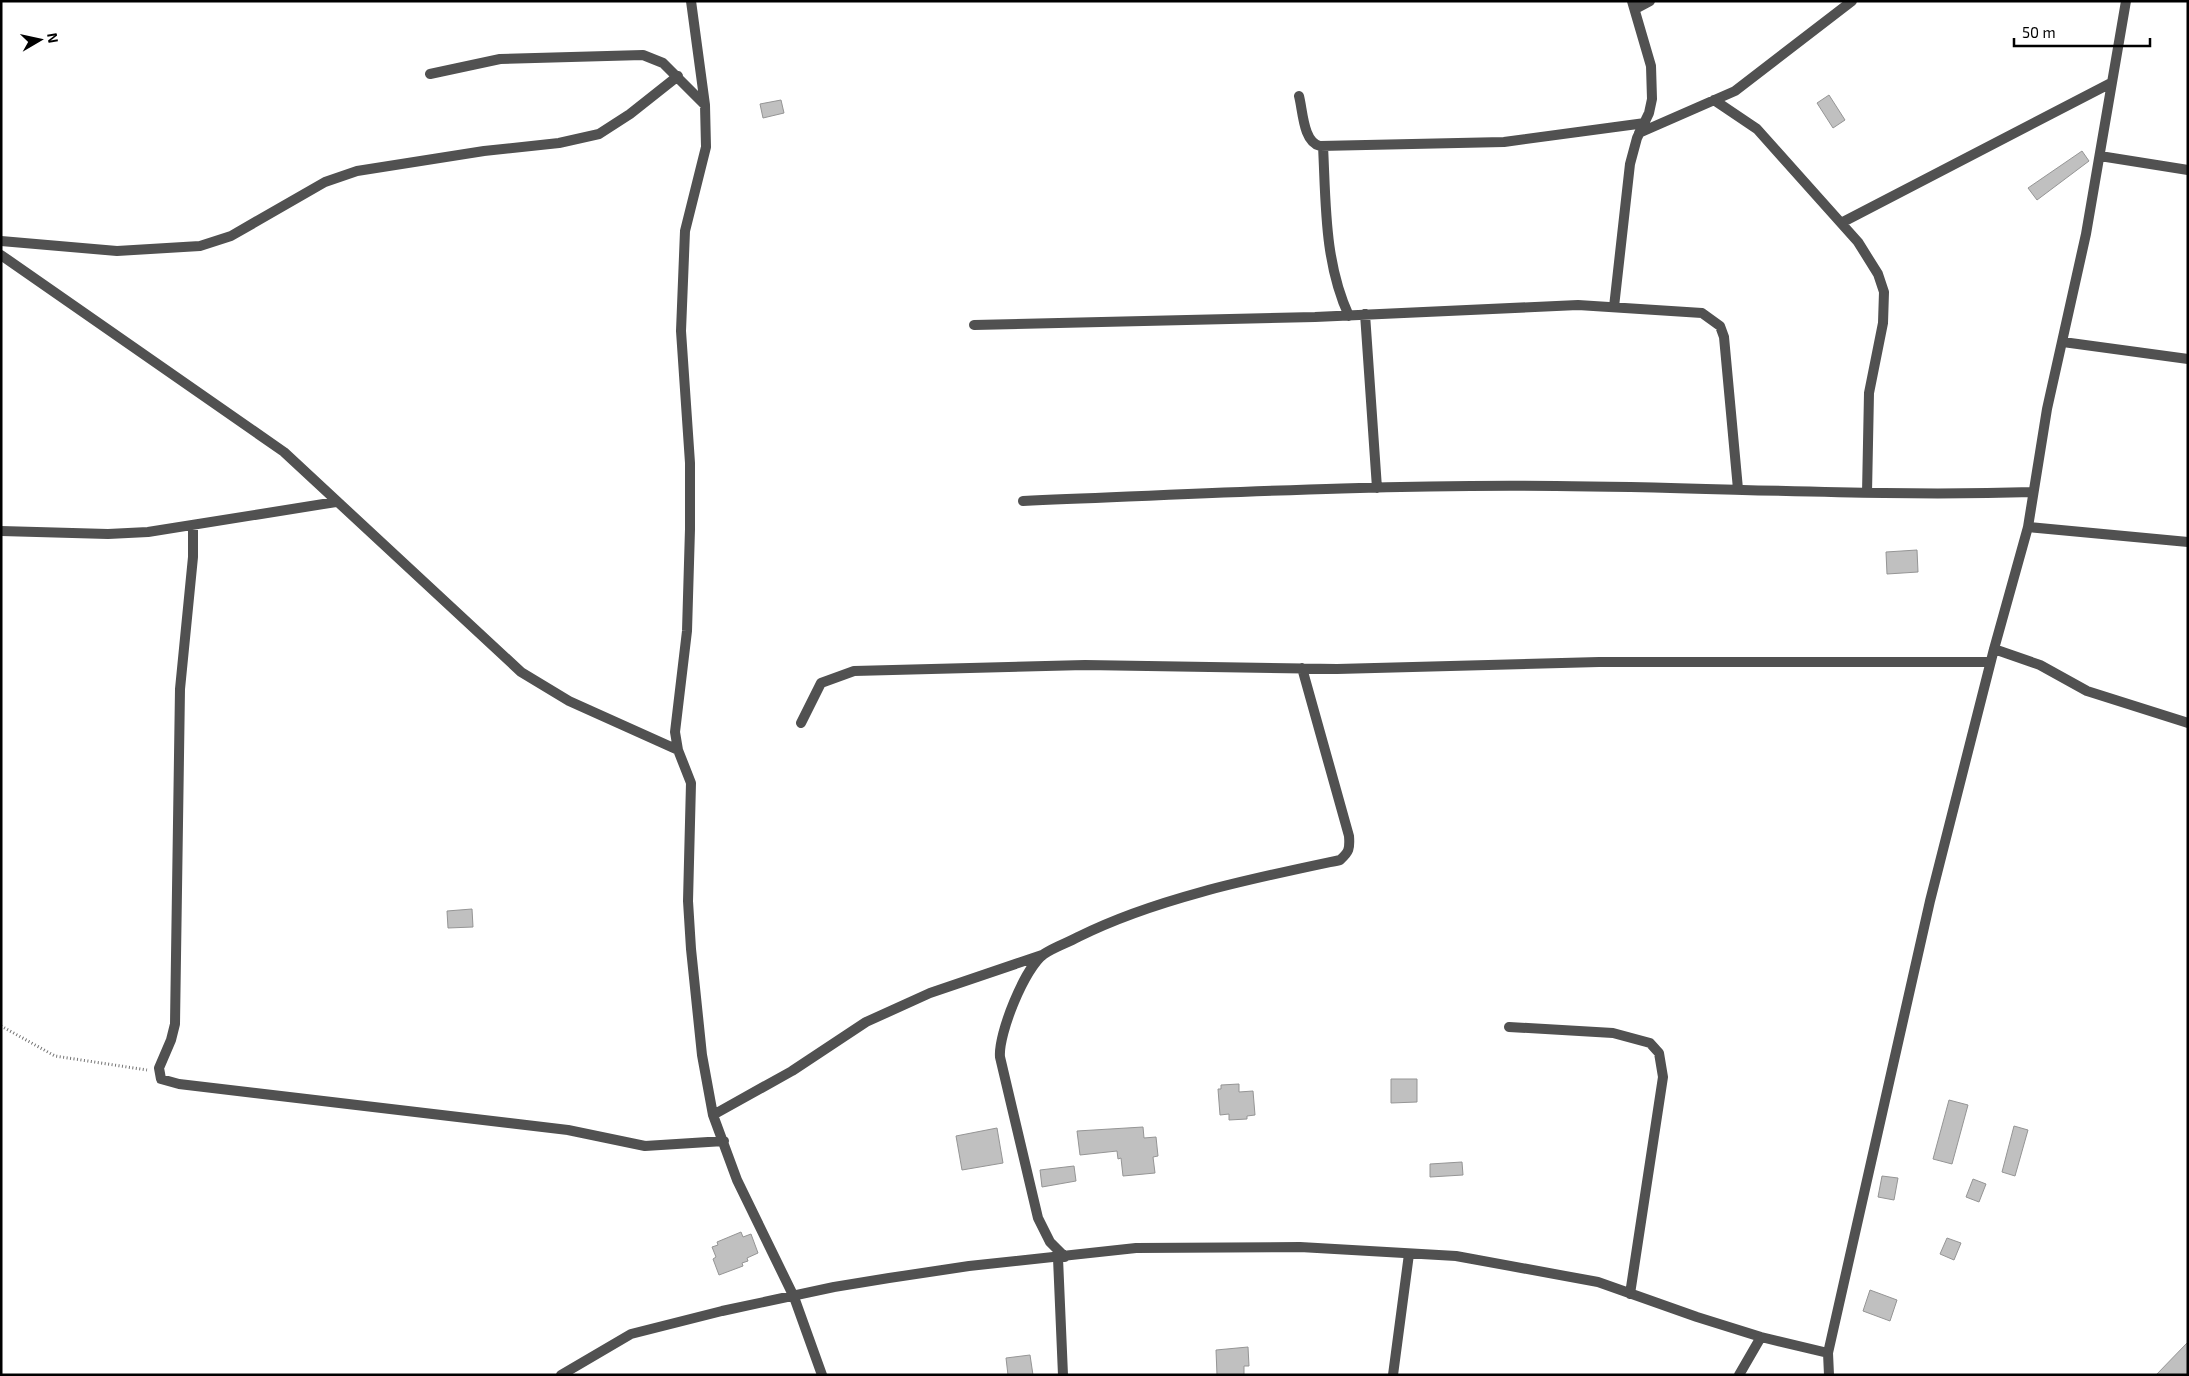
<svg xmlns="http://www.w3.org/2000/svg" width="2189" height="1376" font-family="'Exo 2',sans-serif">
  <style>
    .building { fill: #c0c0c0; stroke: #959595 }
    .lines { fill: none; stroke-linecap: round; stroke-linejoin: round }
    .path { stroke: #737373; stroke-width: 3; stroke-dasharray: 1 2.5; stroke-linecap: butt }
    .minor { stroke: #515151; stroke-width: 10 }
  </style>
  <rect width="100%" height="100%" fill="#fff"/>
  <path class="building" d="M1829,95l16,25 -12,8 -16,-25z
    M781,100l3,13 -21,5 -3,-14z
    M2082,151l7,10 -52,39 -9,-12z
    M1917,550l1,22 -31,2 -1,-22z
    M472,909l1,18 -25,1 -1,-17z
    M1391,1079h26v23l-26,1z
    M1239,1084v8l14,-1 2,24 -8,1v3l-18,1v-6l-9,1 -2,-26h3v-4z
    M1949,1100l19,5 -16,59 -19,-5z
    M2014,1126l14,4 -13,46 -13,-4z
    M1143,1127l1,11 12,-1 2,19 -5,1 2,16 -32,3 -2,-18 -3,1 -1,-8 -37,4 -3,-24z
    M997,1128l6,35 -41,7 -6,-34z
    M1462,1162l1,13 -33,2v-13z
    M1074,1166l2,15 -34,6 -2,-17z
    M1882,1176l16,2 -4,22 -16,-3z
    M1973,1179l13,5 -7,18 -13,-5z
    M741,1232l2,5 8,-3 7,19 -11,5 1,3 -6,2 1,3 -24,9 -6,-16 3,-2 -4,-10 6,-2 -1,-3z
    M1947,1238l14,5 -7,17 -14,-6z
    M1870,1290l27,10 -7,21 -27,-10z
    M2188,1342v33h-32z
    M1248,1347l1,19h-5v9h-27l-1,-25z
    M1030,1355l3,20h-25l-2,-17z"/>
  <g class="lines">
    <path class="path" d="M1,1026l54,30 92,14"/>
    <path class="minor" d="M691,1l14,104 1,42 -21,84 -4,100 9,132v66l-3,102 -12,101 3,18 13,33 -3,118 3,48 11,106 11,60 24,65 57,117 28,78
      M1635,9l15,-8
      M430,74l70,-15 143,-4 20,8 42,42
      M1299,96c4,15 4,46 21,50l184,-4 141,-19
      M1714,100l43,29 101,113 20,32 6,18 -1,31 -14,70 -2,100
      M1639,133l96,-42 117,-90
      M1323,146c3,57 1,116 26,170
      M2100,156l88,14
      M1841,223l270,-140
      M1,241l116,10 83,-5 31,-10 94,-54 32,-11 127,-20 75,-8 40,-9 31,-20 48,-38
      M1,255l283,197 237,220 48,29 109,49
      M1614,307l16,-143 7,-26 12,-25 3,-14 -1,-33 -19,-65
      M1365,314l12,174
      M974,325l341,-8 263,-12 124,8 18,13 4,11 14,152
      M2063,342l125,17
      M1023,501c177,-7 355,-17 533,-15 159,1 318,11 477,6
      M193,526v31l-13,132 -5,335 -4,16 -12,28 2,11 18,5 389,46 77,16 79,-5
      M2028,527l160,15
      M1,531l107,3 40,-2 188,-30
      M1994,649l46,16 47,26 101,32
      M801,723l20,-40 33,-12 231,-6 252,4 262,-7h391
      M1509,1027l104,6 37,10 9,10 4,24 -33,217
      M713,1115l79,-44 74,-49 64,-29 112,-38
      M1065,1257l-15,-15 -12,-24 -38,-161c-2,-23 25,-90 44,-103 10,-7 23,-11 34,-17 78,-39 177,-59 262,-77 9,-8 10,-11 9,-24l-47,-168
      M1058,1258l5,117
      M561,1375l70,-41 91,-23 112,-24 55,-9 80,-12 167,-18 164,-1 156,9 142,26 99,35 64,20 67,16
      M1393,1375l16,-121
      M1739,1375l22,-38
      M1829,1375l-1,-22 102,-452 64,-252 34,-122 19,-118 39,-175 40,-233"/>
  </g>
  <rect width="2189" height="1376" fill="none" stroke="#000000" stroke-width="5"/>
  <g transform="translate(40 40) rotate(81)" stroke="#ffffff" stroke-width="4" paint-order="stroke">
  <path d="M0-4L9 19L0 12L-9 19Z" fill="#000000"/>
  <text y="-8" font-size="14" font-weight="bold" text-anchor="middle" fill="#000000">N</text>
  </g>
  <path d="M2014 38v8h136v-8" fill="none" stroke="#000000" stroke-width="2.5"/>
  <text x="2022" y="38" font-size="15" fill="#000000" stroke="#ffffff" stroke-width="4" paint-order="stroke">50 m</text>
</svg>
